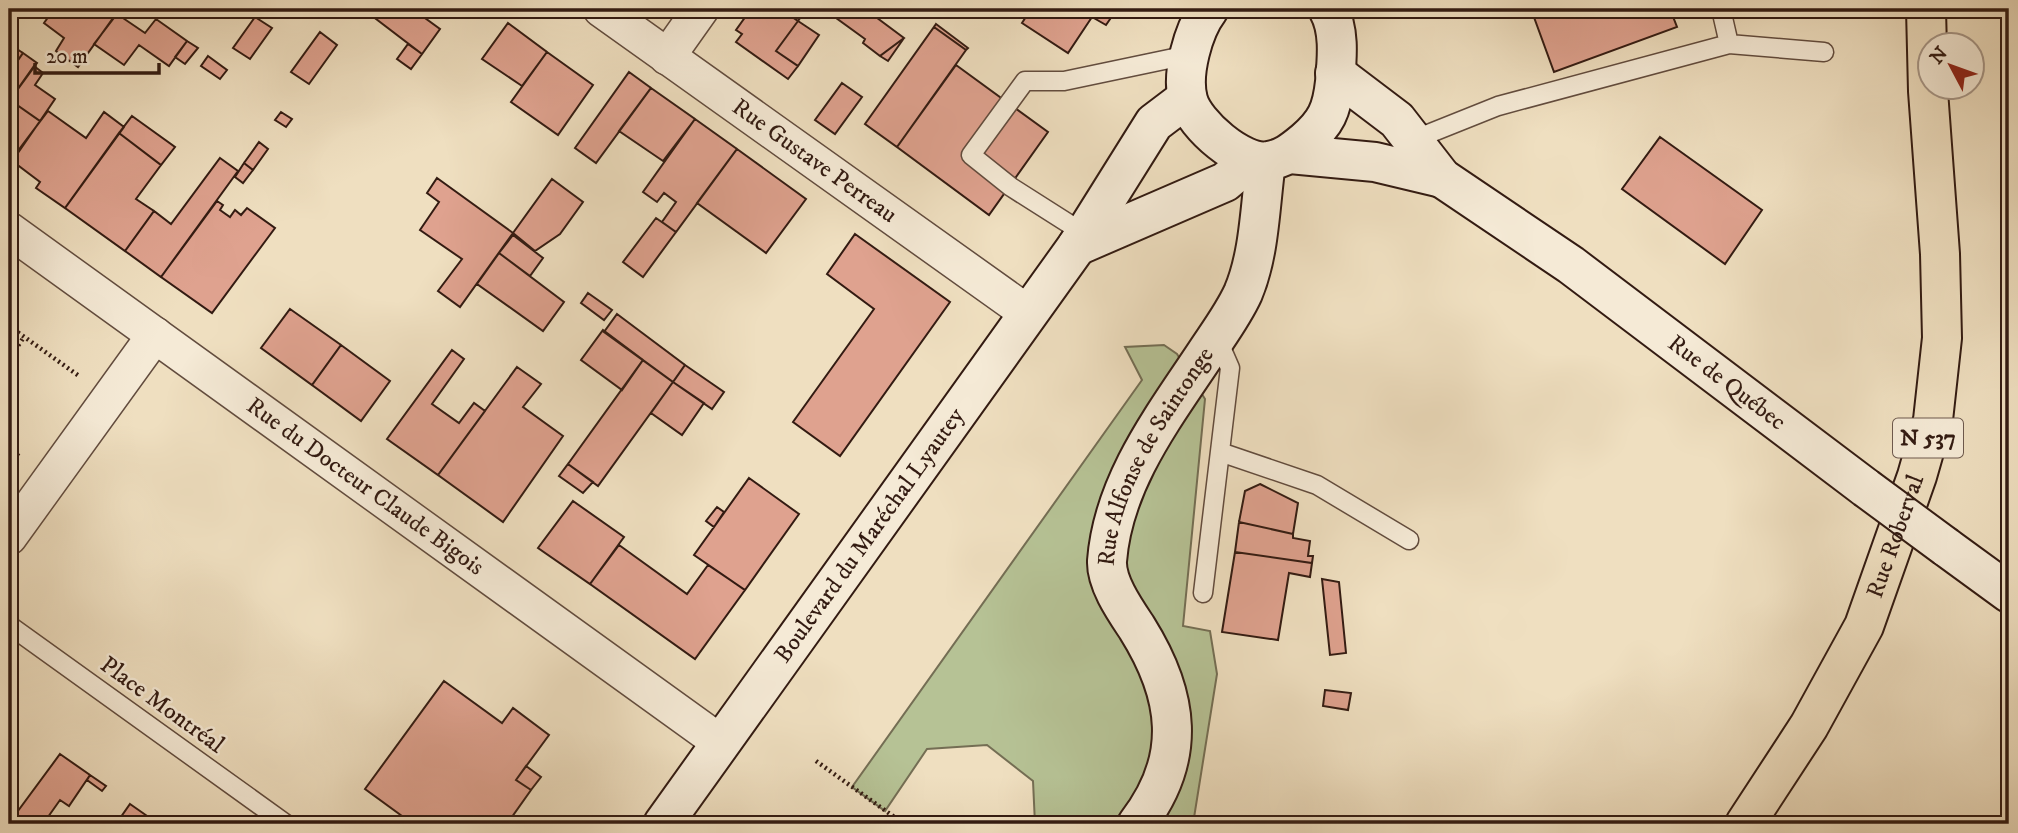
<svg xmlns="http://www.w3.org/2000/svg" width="2018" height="833" font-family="'IM FELL DW Pica',serif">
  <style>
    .green { fill: #b6c295; stroke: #746e54; stroke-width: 2 }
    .building { fill: #dfa28f; stroke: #331b12; stroke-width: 2 }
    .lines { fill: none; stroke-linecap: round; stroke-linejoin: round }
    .lane-casing { stroke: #624c3e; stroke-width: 21 }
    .street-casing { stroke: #624c3e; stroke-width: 38 }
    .secondary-casing { stroke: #331b12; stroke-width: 42 }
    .primary-casing { stroke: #331b12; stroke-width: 42 }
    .path { stroke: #331b12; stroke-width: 4.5; stroke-dasharray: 2 3.5; stroke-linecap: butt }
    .lane { stroke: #f5ead6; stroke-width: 18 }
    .street { stroke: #f5ead6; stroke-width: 35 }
    .secondary { stroke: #f5ead6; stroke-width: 38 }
    .primary { stroke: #efdfc0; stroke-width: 38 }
    .secondary-bridge-casing { stroke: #331b12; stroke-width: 42; stroke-linecap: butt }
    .secondary-bridge { stroke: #f5ead6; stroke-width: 38 }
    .labels { text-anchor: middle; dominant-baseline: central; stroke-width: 5; stroke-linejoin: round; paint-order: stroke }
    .shield { fill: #f5ead6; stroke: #6d594d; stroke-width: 2 }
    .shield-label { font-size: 23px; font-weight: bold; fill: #331b12 }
    .street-label { font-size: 24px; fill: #331b12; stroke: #f5ead6 }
  </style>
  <rect width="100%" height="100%" fill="#efdfc0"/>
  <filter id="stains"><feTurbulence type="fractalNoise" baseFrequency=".00286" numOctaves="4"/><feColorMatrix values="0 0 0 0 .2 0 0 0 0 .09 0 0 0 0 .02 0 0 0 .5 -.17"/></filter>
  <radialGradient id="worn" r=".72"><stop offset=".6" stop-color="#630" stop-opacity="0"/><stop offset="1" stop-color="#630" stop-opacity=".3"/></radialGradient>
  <path class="green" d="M1164,345l13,9 28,45 -22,227 27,5 7,43 -24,150h-158l-2,-43 -46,-36 -60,4 -42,62 -33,-24 290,-407 -17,-33z"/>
  <path class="building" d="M54,9h47l12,9 -35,49 -22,-16 8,-13 -20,-15z
    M363,9h69l-7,9 15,11 -18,25z
    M751,9h30l17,12 -22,30 22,15 -10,13 -52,-37 6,-8 -6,-4z
    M781,9h25l-8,12z
    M837,9h28l39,29 -24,18 -17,-13 2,-4 -33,-24z
    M1031,9h86l-11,16 -14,-8 -24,36 -46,-30z
    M1531,9h139l7,18 -123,45z
    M117,14l28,19 11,-14 31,22 -18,25 -30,-21 -15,20 -30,-21z
    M255,17l17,11 -22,31 -17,-11z
    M798,21l21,14 -21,31 -22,-15z
    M508,23l39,29 -25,34 -40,-27z
    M936,24l32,24 -2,2 -32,-23z
    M934,27l32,23 -69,97 -32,-23z
    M320,32l17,13 -28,39 -18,-12z
    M904,38l-16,23 -8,-5z
    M187,41l11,7 -13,16 -10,-7z
    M9,44l14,9 -14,20z
    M408,44l14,10 -11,15 -14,-10z
    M547,52l46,33 -35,50 -47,-33z
    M23,53l14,10 -27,37 30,21 -25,36 -6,-4v-80z
    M208,56l19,14 -7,9 -19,-13z
    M956,65l92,67 -59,83 -92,-68z
    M34,66l9,7 -8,12 20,14 -15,22 -30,-21z
    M629,72l22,16 -55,75 -21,-15z
    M842,83l20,14 -27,37 -20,-14z
    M651,88l44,31 -32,42 -44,-30z
    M48,111l38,27 18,-26 20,15 -59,81 -29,-20 4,-6 -29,-22z
    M281,112l11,7 -6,8 -11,-7z
    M132,116l43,31 -14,18 -42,-32z
    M695,119l42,30 -61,83 -14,-10 14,-20 -12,-9 -7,9 -14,-10z
    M119,133l42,32 -25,34 18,12 -29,40 -60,-43z
    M1660,137l102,73 -37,54 -103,-75z
    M259,142l9,7 -15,21 -9,-7z
    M737,149l69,50 -40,54 -69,-50z
    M220,158l18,13 -77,106 -36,-26 29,-40 17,13z
    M244,163l9,7 -10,13 -8,-6z
    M437,178l76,55 -53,74 -22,-16 24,-32 -42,-29 19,-28 -12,-9z
    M552,179l31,23 -23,32 -25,17 -22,-18z
    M217,201l6,4 -3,5 10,7 5,-7 6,5 6,-7 28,20 -63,85 -51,-36z
    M656,218l20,14 -33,45 -20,-15z
    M855,234l95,68 -110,154 -47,-34 81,-113 -47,-35z
    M513,235l30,23 -13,18 -31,-23z
    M499,253l65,49 -21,29 -66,-47z
    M588,293l24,17 -8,10 -23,-17z
    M290,309l51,36 -29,40 -51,-37z
    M617,314l68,51 -12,17 -69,-50z
    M603,330l40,30 -21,30 -41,-30z
    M341,345l49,36 -29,40 -49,-36z
    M452,350l12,9 -32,45 27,19 15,-20 11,8 -47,64 -51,-36z
    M643,360l30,22 -75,104 -30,-22z
    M685,365l39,27 -12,17 -39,-27z
    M517,367l24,17 -18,23 40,29 -60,86 -65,-47z
    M673,382l31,21 -22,32 -31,-22z
    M568,464l25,18 -10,11 -24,-17z
    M749,478l50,36 -54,76 -51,-35z
    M1260,484l38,19 -5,31 -54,-12 6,-31z
    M573,501l51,36 -34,47 -52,-36z
    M717,507l7,5 -10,15 -8,-6z
    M1239,522l54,12v4l17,3 -2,15h5l-1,7 -77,-11z
    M619,545l68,49 21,-29 37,25 -50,69 -105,-75z
    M1235,552l77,11 -2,14 -21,-4 -11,67 -56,-8z
    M1322,579l17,3 7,71 -16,2z
    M444,681l58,42 11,-15 36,27 -33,45 15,10 -24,34h-94l-48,-35z
    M1325,690l26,3 -3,17 -25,-4z
    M60,754l30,21 -21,31 -9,-6 -17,24h-15l-13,-9z
    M526,766l15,11 -10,13 -15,-10z
    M90,775l16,11 -4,5 -15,-11z
    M130,804l20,14 9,6h-43z"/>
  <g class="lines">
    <defs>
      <path id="lane" d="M1721,9l8,35
        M1413,140l85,-34 231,-62 95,8
        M1085,234l-74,-47 -40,-32 54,-74h39l124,-26
        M1220,452l97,33 92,55
        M1203,593l27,-225 -13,-30
        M9,625l277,199"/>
      <g id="street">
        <path id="s1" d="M601,9l428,305"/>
        <path d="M667,57l34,-48"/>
        <path id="s2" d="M9,230l712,513"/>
        <path d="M9,537l146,-202"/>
      </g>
      <g id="secondary">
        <path d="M1209,9c-16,21 -28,65 -21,91 6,24 54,66 80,61 15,-2 25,-10 37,-20 21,-18 27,-31 30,-59 2,-24 5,-52 -7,-73"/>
        <path id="s3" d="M1335,73l62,47 45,58 129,87 295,223"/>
        <path d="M1290,154l85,8 67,16"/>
        <path d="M1077,246l148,-64 26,-22"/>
        <path d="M1946,547l63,46"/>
        <path id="s4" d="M663,824l414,-578 77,-123 33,-25"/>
        <path id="s5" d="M1137,824c51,-66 42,-129 0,-196 -12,-18 -31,-45 -30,-67 6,-78 55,-142 97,-205 13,-20 29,-41 39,-63 17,-40 17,-89 23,-131"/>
      </g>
      <g id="primary">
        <path id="s6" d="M1745,824l64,-98 55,-100 53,-150 16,-56 9,-82 -2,-84 -12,-163 -2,-82"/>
      </g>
    </defs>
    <use href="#lane" class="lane-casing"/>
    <use href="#street" class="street-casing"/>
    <use href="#secondary" class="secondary-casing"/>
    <use href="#primary" class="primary-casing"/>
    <path class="path" d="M9,326l70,50
      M9,359l15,-22
      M9,449l10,7
      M816,761l88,63"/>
    <use href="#lane" class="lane"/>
    <use href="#street" class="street"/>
    <use href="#secondary" class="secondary"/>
    <use href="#primary" class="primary"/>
    <defs>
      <path id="secondary-bridge" d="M1866,488l80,59"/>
    </defs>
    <use href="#secondary-bridge" class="secondary-bridge-casing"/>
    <use href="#secondary-bridge" class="secondary-bridge"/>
  </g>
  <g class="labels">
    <rect class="shield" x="1893" y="418.5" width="70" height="39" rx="5"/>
    <g class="shield-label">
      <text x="1928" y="438">N 537</text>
    </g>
    <g class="street-label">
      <text stroke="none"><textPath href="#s1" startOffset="262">Rue Gustave Perreau</textPath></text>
      <text stroke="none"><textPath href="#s3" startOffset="502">Rue de Québec</textPath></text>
      <text stroke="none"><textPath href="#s5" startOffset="402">Rue Alfonse de Saintonge</textPath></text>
      <text stroke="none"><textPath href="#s2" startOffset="439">Rue du Docteur Claude Bigois</textPath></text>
      <text stroke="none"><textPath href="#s4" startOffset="355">Boulevard du Maréchal Lyautey</textPath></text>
      <text stroke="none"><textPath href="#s6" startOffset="326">Rue Roberval</textPath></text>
      <text transform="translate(162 705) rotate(36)">Place Montréal</text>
    </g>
  </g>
  <rect width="2018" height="833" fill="none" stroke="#efdfc0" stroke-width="35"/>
  <rect x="10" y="10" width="1997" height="812" fill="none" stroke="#331b12" stroke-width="3.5"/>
  <rect x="18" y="18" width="1983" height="798" fill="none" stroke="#331b12" stroke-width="2"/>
  <g transform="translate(1951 66) rotate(311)"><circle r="33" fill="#f5ead6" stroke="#a79788" stroke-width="2"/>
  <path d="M0-5L12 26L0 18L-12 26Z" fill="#8f2418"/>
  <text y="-10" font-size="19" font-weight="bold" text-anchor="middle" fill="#331b12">N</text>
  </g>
  <path d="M35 63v10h124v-10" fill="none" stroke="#331b12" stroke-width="3.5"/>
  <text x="46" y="63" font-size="21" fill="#331b12" stroke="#f5ead6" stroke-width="5" paint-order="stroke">20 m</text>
  <rect width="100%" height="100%" filter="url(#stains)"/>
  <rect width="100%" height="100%" fill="url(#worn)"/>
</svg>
